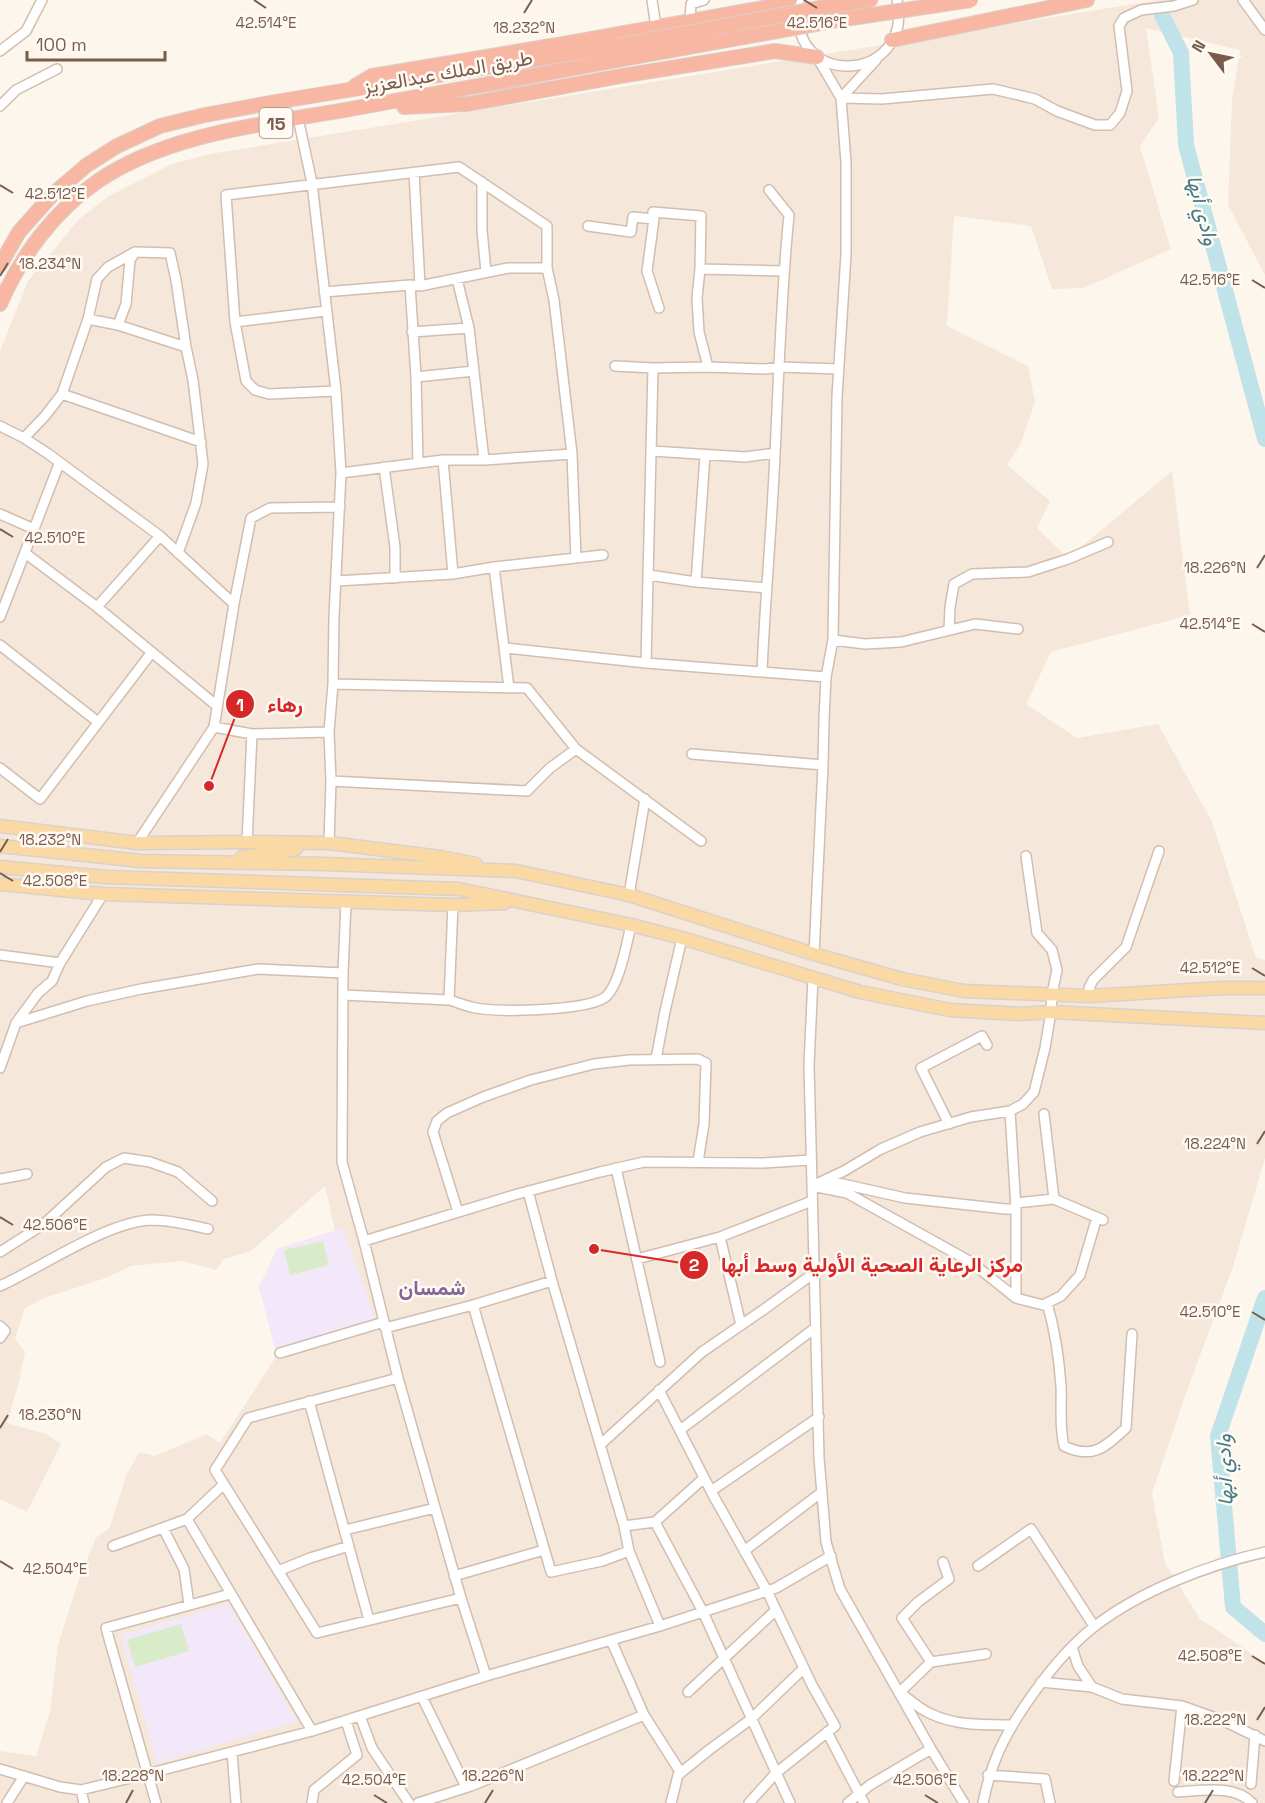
<svg xmlns="http://www.w3.org/2000/svg" width="1265" height="1803" font-family="'Space Grotesk',Vazirmatn,sans-serif">
  <style>
    .residential { fill: #f5e8da }
    .education { fill: #f3e8fa }
    .green { fill: #d8ecc9 }
    .lines { fill: none; stroke-linecap: round; stroke-linejoin: round }
    .river { stroke: #bfe3e8; stroke-width: 16 }
    .minor-casing { stroke: #d1beb0; stroke-width: 12 }
    .major-casing { stroke: #dad1cd; stroke-width: 15 }
    .highway-casing { stroke: #dad1cd; stroke-width: 16 }
    .minor { stroke: #fff; stroke-width: 9 }
    .major { stroke: #fbd9a5; stroke-width: 12 }
    .highway { stroke: #f7b7a3; stroke-width: 14 }
    .highway-bridge-casing { stroke: #dad1cd; stroke-width: 16; stroke-linecap: butt }
    .highway-bridge { stroke: #f7b7a3; stroke-width: 14 }
    .ticks { fill: none; stroke: #7a5c4d; stroke-width: 2 }
    .labels { text-anchor: middle; dominant-baseline: central; stroke-width: 5; stroke-linejoin: round; paint-order: stroke }
    .shield { fill: #fffaf3; stroke: #a28b7f; stroke-width: 1.5 }
    .shield-label { font-size: 18px; font-weight: bold; fill: #7a5c4d }
    .street-label { font-size: 20px; fill: #7a5c4d; stroke: #fffaf3 }
    .water-label { font-size: 21px; font-style: italic; fill: #437c86; stroke: #fffaf3 }
    .neighbourhood-label { font-size: 21px; font-weight: bold; fill: #846695; stroke: #fffaf3 }
    .ticks-label { font-size: 15px; text-anchor: middle; fill: #7a5c4d; stroke: #fffaf3; stroke-width: 5; stroke-linejoin: round; paint-order: stroke }
    .leader { fill: none; stroke: #d62828; stroke-width: 2 }
    .callout-dot { fill: #d62828; stroke: #fffaf3; stroke-width: 2 }
    .mark-label { font-size: 18px; text-anchor: middle; font-weight: bold; fill: #fff }
    .callout-label { font-size: 21px; text-anchor: middle; font-weight: bold; fill: #d62828; stroke: #fffaf3; stroke-width: 5; stroke-linejoin: round; paint-order: stroke }
  </style>
  <rect width="100%" height="100%" fill="#fdf6ec"/>
  <path class="residential" d="M1158,0h107v275l-37,-70 4,-104 8,-51 -94,-22 13,90 -19,28 31,103 -87,39 -32,1 -21,-63 -77,-10 -7,110 81,40 7,36 -14,41 -14,22 43,36 -13,27 31,30 104,-87 18,144 -139,37 -25,52 51,34 81,-14 54,98 44,136 9,2v198l-32,109 -48,129 -33,97 13,70 35,56 44,29 21,17v138h-1265v-52l36,5 14,-45 8,-66 22,-69 16,-38 14,-11 16,-51 13,-24 16,4 51,-22 14,9 57,-88 -18,-68 18,-38 58,-18 -10,-45 -74,65 -27,8 -8,11 -33,-9 -52,5 -28,13 -59,19 -19,10 -10,31 10,13 -7,34 -11,37 39,11 15,10 -34,68 -27,-13v-1148l28,-70 51,-62 30,-23 63,-32 38,-10z"/>
  <path class="education" d="M342,1228l34,93 -101,28 -16,-62 18,-38z
    M228,1604l69,117 -140,42 -36,-128z"/>
  <path class="green" d="M323,1241l6,24 -39,10 -6,-25z
    M181,1624l8,27 -54,16 -8,-27z"/>
  <g class="lines">
    <path class="river" d="M1162,15l19,38 5,92 79,294
      M1265,1298l-47,138 15,171 32,27"/>
    <defs>
      <path id="minor" d="M652,0l4,27
        M799,0c-14,93 116,83 98,0
        M1243,0l22,30
        M690,21l1,-17 13,-4
        M0,51l26,-20 16,-31
        M841,98l41,1 111,-10 42,10 22,12 38,14h15l10,-12 7,-22 -8,-65 5,-8 17,-8 33,-4 19,-6
        M841,98l35,-38
        M0,106l16,-16 41,-21
        M298,118l14,65 24,208 5,82 -7,144 -1,67 -4,48 2,49 -2,62
        M414,172l6,114
        M482,182v48l4,42
        M588,226l43,6 2,-15 21,2
        M700,269l83,2
        M457,279l12,49 15,132
        M410,285l6,92 2,86
        M324,292l86,-7 10,1 88,-18h39
        M659,308l-12,-37 7,-52 -1,-7 48,4 -1,53 -3,29 2,34 9,35
        M88,319l30,6 68,22
        M235,322l91,-11
        M118,325l8,-21 4,-44 5,-8
        M412,332l57,-4
        M615,366l38,2 55,-1 58,2 14,-2 58,2
        M416,377l58,-6
        M336,391l-67,3 -14,-4 -9,-9 -11,-59 -9,-127 233,-28 88,59v42l7,32 18,154 4,104
        M62,394l139,48
        M0,426l24,12 23,15 113,83 74,68
        M24,438l21,-22 17,-22 26,-75 9,-40 11,-12 27,-15 35,1 6,27 10,67 7,33 10,84 -7,39 -18,50
        M652,451l93,6 30,-4
        M443,460l10,114
        M384,467l11,80v31
        M341,473l102,-13h41l88,-6
        M0,514l34,15
        M25,553l72,54 120,99
        M494,567l15,121
        M649,575l47,7 70,6
        M337,581l116,-7 41,-7 109,-12
        M696,582l9,-126
        M97,607l63,-71
        M0,617l59,-153
        M949,630l1,-23 4,-23 18,-10 56,-2 40,-13 40,-17
        M833,640l32,4 36,-2 74,-18 43,5
        M0,645l98,77
        M505,648l141,15 180,14
        M646,663l7,-295
        M762,672c3,-73 10,-146 13,-219 4,-79 6,-159 14,-238l-20,-25
        M333,684l194,4 49,61 125,92
        M214,727l38,7 77,-2
        M692,754l131,11
        M0,768l40,31 112,-147
        M331,781l196,10 23,-23 26,-19
        M247,842l5,-108
        M137,843l77,-116 20,-123 17,-86 19,-10 70,-1
        M629,895l16,-96
        M346,902l-3,71 -1,189 22,79 34,137 63,220 25,78
        M453,905l-4,95c7,2 15,5 22,7 25,6 112,4 133,-9 15,-10 23,-56 27,-73
        M814,954l9,-189 1,-45 2,-43 7,-37 4,-243 9,-143v-92l-5,-64 -24,-41
        M0,955l60,8
        M813,977l-4,89 10,392 7,84 14,47 91,160 33,54
        M343,995l106,5
        M1090,996l-1,-8 4,-8 33,-33 33,-96
        M16,1023l71,-22 54,-12 117,-20 85,4
        M656,1059l9,-48 17,-73
        M0,1068l16,-45 22,-30 14,-12 8,-18 43,-69
        M1010,1111l6,98v89
        M1044,1114l10,85
        M949,1124l-28,-56 61,-32 5,9
        M616,1168l44,194
        M0,1179l27,-5
        M825,1180l80,18 100,11h11
        M812,1186l32,-15 37,-22 39,-17 51,-15 39,-6 13,-7 11,-12 11,-44 6,-36 1,-18 5,-24 -5,-20 -15,-17 -11,-77
        M812,1186l35,7 124,69 45,36 27,7 18,-9 19,-21 17,-58
        M528,1191l24,90 72,245 5,25 31,75
        M1016,1203l38,-4 49,21
        M458,1212l-25,-80 4,-11 10,-8 36,-16 48,-17 63,-16 35,-4 69,-1 8,4 -2,61 -6,38
        M720,1237l21,88
        M364,1241l150,-46 86,-23 44,-10 119,1 48,-3
        M0,1252l44,-28 62,-57 18,-9 26,4 28,10 34,29
        M637,1259l83,-22 92,-36
        M0,1286c42,-19 108,-65 152,-66 19,0 38,5 56,9
        M1047,1303c8,27 12,54 14,83 1,20 -2,40 3,60 29,14 41,1 62,-18l6,-94
        M473,1305l78,267 51,-11 27,-10
        M0,1326l5,5 -5,7
        M385,1328l88,-23 79,-24
        M280,1353l104,-31
        M398,1378l-150,40 -33,52 102,163 144,-35
        M659,1390l54,105 54,96 45,94 23,41 -59,47 -27,30
        M309,1401l60,219
        M680,1430l135,-102
        M601,1444l101,-92 61,-42 51,-37
        M711,1491l108,-74
        M187,1519l125,212
        M655,1522l48,90 87,191
        M624,1526l31,-4 49,-44
        M163,1528l21,41 5,36
        M345,1530l90,-22
        M113,1546l74,-27 37,-35
        M744,1551l78,-59
        M978,1566l53,-37 63,97
        M278,1571l32,-13 39,-12
        M454,1576l90,-26
        M611,1640l33,75 37,58
        M931,1662l-29,-44 16,-16 31,-23 -6,-17
        M1041,1682l51,5 -14,-21 -6,-19
        M1092,1687l30,12 60,7 42,15 41,20
        M688,1692l88,-82
        M900,1692l31,-30 55,-8
        M902,1694c9,7 18,15 27,19 26,13 55,12 83,12
        M422,1697l44,90
        M360,1716l12,32 37,55
        M827,1732l37,71
        M232,1752l4,51
        M0,1769l60,18 21,3 66,-16 165,-43 174,-55 174,-50 116,-38 55,-32
        M988,1775l57,4 5,24
        M1174,1781l8,-75
        M1251,1784l4,-49
        M81,1790l3,13
        M1178,1792c23,-1 56,-8 74,11
        M7,1803l17,-27
        M156,1803l-50,-175 124,-34
        M312,1803l2,-13 43,-35 -11,-34
        M418,1803l53,-17 173,-71
        M671,1803l7,-28 31,-25 42,-31 53,-51
        M848,1803l22,-18 61,-36
        M983,1803c8,-40 20,-65 43,-99 19,-28 42,-57 69,-78 47,-36 113,-61 170,-74"/>
      <path id="major" d="M0,826l137,17 110,-1 82,1 111,14 36,7
        M0,846l141,15 183,3 192,7 113,24 185,59 88,25 62,12 126,5 132,-8h43
        M242,857l54,-8
        M0,867l105,10 354,12 172,36 51,13 178,54 90,18 70,4 31,-2 214,11
        M0,884l103,10 350,11 52,-2"/>
      <path id="highway" d="M892,40l195,-40
        M355,86l17,-10 197,-33 216,-39 5,-4
        M404,107l64,-3 153,-28 154,-25 42,6
        M0,265l19,-33 33,-37 35,-30 30,-19 43,-20 45,-11 76,-14 336,-55
        M0,304c21,-48 54,-93 98,-123 70,-48 169,-57 252,-72 89,-16 179,-32 268,-49"/>
    </defs>
    <use href="#minor" class="minor-casing"/>
    <use href="#major" class="major-casing"/>
    <use href="#highway" class="highway-casing"/>
    <use href="#minor" class="minor"/>
    <use href="#major" class="major"/>
    <use href="#highway" class="highway"/>
    <defs>
      <path id="highway-bridge" d="M617,46l213,-40 41,-6
        M618,60l220,-40 133,-20"/>
    </defs>
    <use href="#highway-bridge" class="highway-bridge-casing"/>
    <use href="#highway-bridge" class="highway-bridge"/>
  </g>
  <path class="ticks" d="M254,0l12,8M804,0l13,8M524,13l8,-13M0,185l13,8M0,276l8,-13M1252,280l13,8M0,529l13,8M1257,568l8,-13M1252,624l13,8M0,852l8,-13M0,873l13,8M1252,968l13,8M1257,1144l8,-13M0,1217l13,8M1252,1312l13,8M0,1428l8,-13M0,1561l13,8M1252,1656l13,8M1257,1720l8,-13M374,1795l13,8M925,1795l13,8M126,1803l7,-13M485,1803l8,-13M1205,1803l8,-13"/>
  <g class="labels">
    <rect class="shield" x="259.5" y="108" width="33" height="30" rx="4.5"/>
    <g class="shield-label">
      <text x="276" y="123">15</text>
    </g>
    <g class="street-label">
      <text transform="translate(448 72) rotate(-10)">طريق الملك عبدالعزيز</text>
    </g>
    <g class="water-label">
      <text transform="translate(1203 210) rotate(75)">وادي أبها</text>
      <text transform="translate(1224 1470) rotate(-92)">وادي أبها</text>
    </g>
    <g class="neighbourhood-label">
      <text x="432" y="1287">شمسان</text>
    </g>
  </g>
  <g class="ticks-label">
    <text x="266" y="28">42.514°E</text>
    <text x="817" y="28">42.516°E</text>
    <text x="524" y="33">18.232°N</text>
    <text x="55" y="199">42.512°E</text>
    <text x="50" y="269">18.234°N</text>
    <text x="1210" y="285">42.516°E</text>
    <text x="55" y="543">42.510°E</text>
    <text x="1215" y="573">18.226°N</text>
    <text x="1210" y="629">42.514°E</text>
    <text x="50" y="845">18.232°N</text>
    <text x="55" y="886">42.508°E</text>
    <text x="1210" y="973">42.512°E</text>
    <text x="1215" y="1149">18.224°N</text>
    <text x="55" y="1230">42.506°E</text>
    <text x="1210" y="1317">42.510°E</text>
    <text x="50" y="1420">18.230°N</text>
    <text x="55" y="1574">42.504°E</text>
    <text x="1210" y="1661">42.508°E</text>
    <text x="1215" y="1725">18.222°N</text>
    <text x="133" y="1781">18.228°N</text>
    <text x="493" y="1781">18.226°N</text>
    <text x="1213" y="1781">18.222°N</text>
    <text x="374" y="1785">42.504°E</text>
    <text x="925" y="1785">42.506°E</text>
  </g>
  <path class="leader" d="M209 786L240 704M594 1249L694 1265"/>
  <g class="callout-dot">
    <circle cx="209" cy="786" r="6"/>
    <circle cx="594" cy="1249" r="6"/>
    <circle cx="240" cy="704" r="15"/>
    <circle cx="694" cy="1265" r="15"/>
  </g>
  <g class="mark-label">
    <text x="240" y="711">1</text>
    <text x="694" y="1271">2</text>
  </g>
  <g class="callout-label">
    <text x="285" y="712">رهاء</text>
    <text x="872" y="1272">مركز الرعاية الصحية الأولية وسط أبها</text>
  </g>
  <g transform="translate(1211 54) rotate(302)" stroke="#fffaf3" stroke-width="4.5" paint-order="stroke">
  <path d="M0-4.5L10 22L0 15L-10 22Z" fill="#7a5c4d"/>
  <text y="-9" font-size="16" font-weight="bold" text-anchor="middle" fill="#7a5c4d">N</text>
  </g>
  <path d="M27 51v9h138v-9" fill="none" stroke="#7a5c4d" stroke-width="3"/>
  <text x="36" y="51" font-size="18" fill="#7a5c4d" stroke="#fffaf3" stroke-width="4.5" paint-order="stroke">100 m</text>
</svg>
